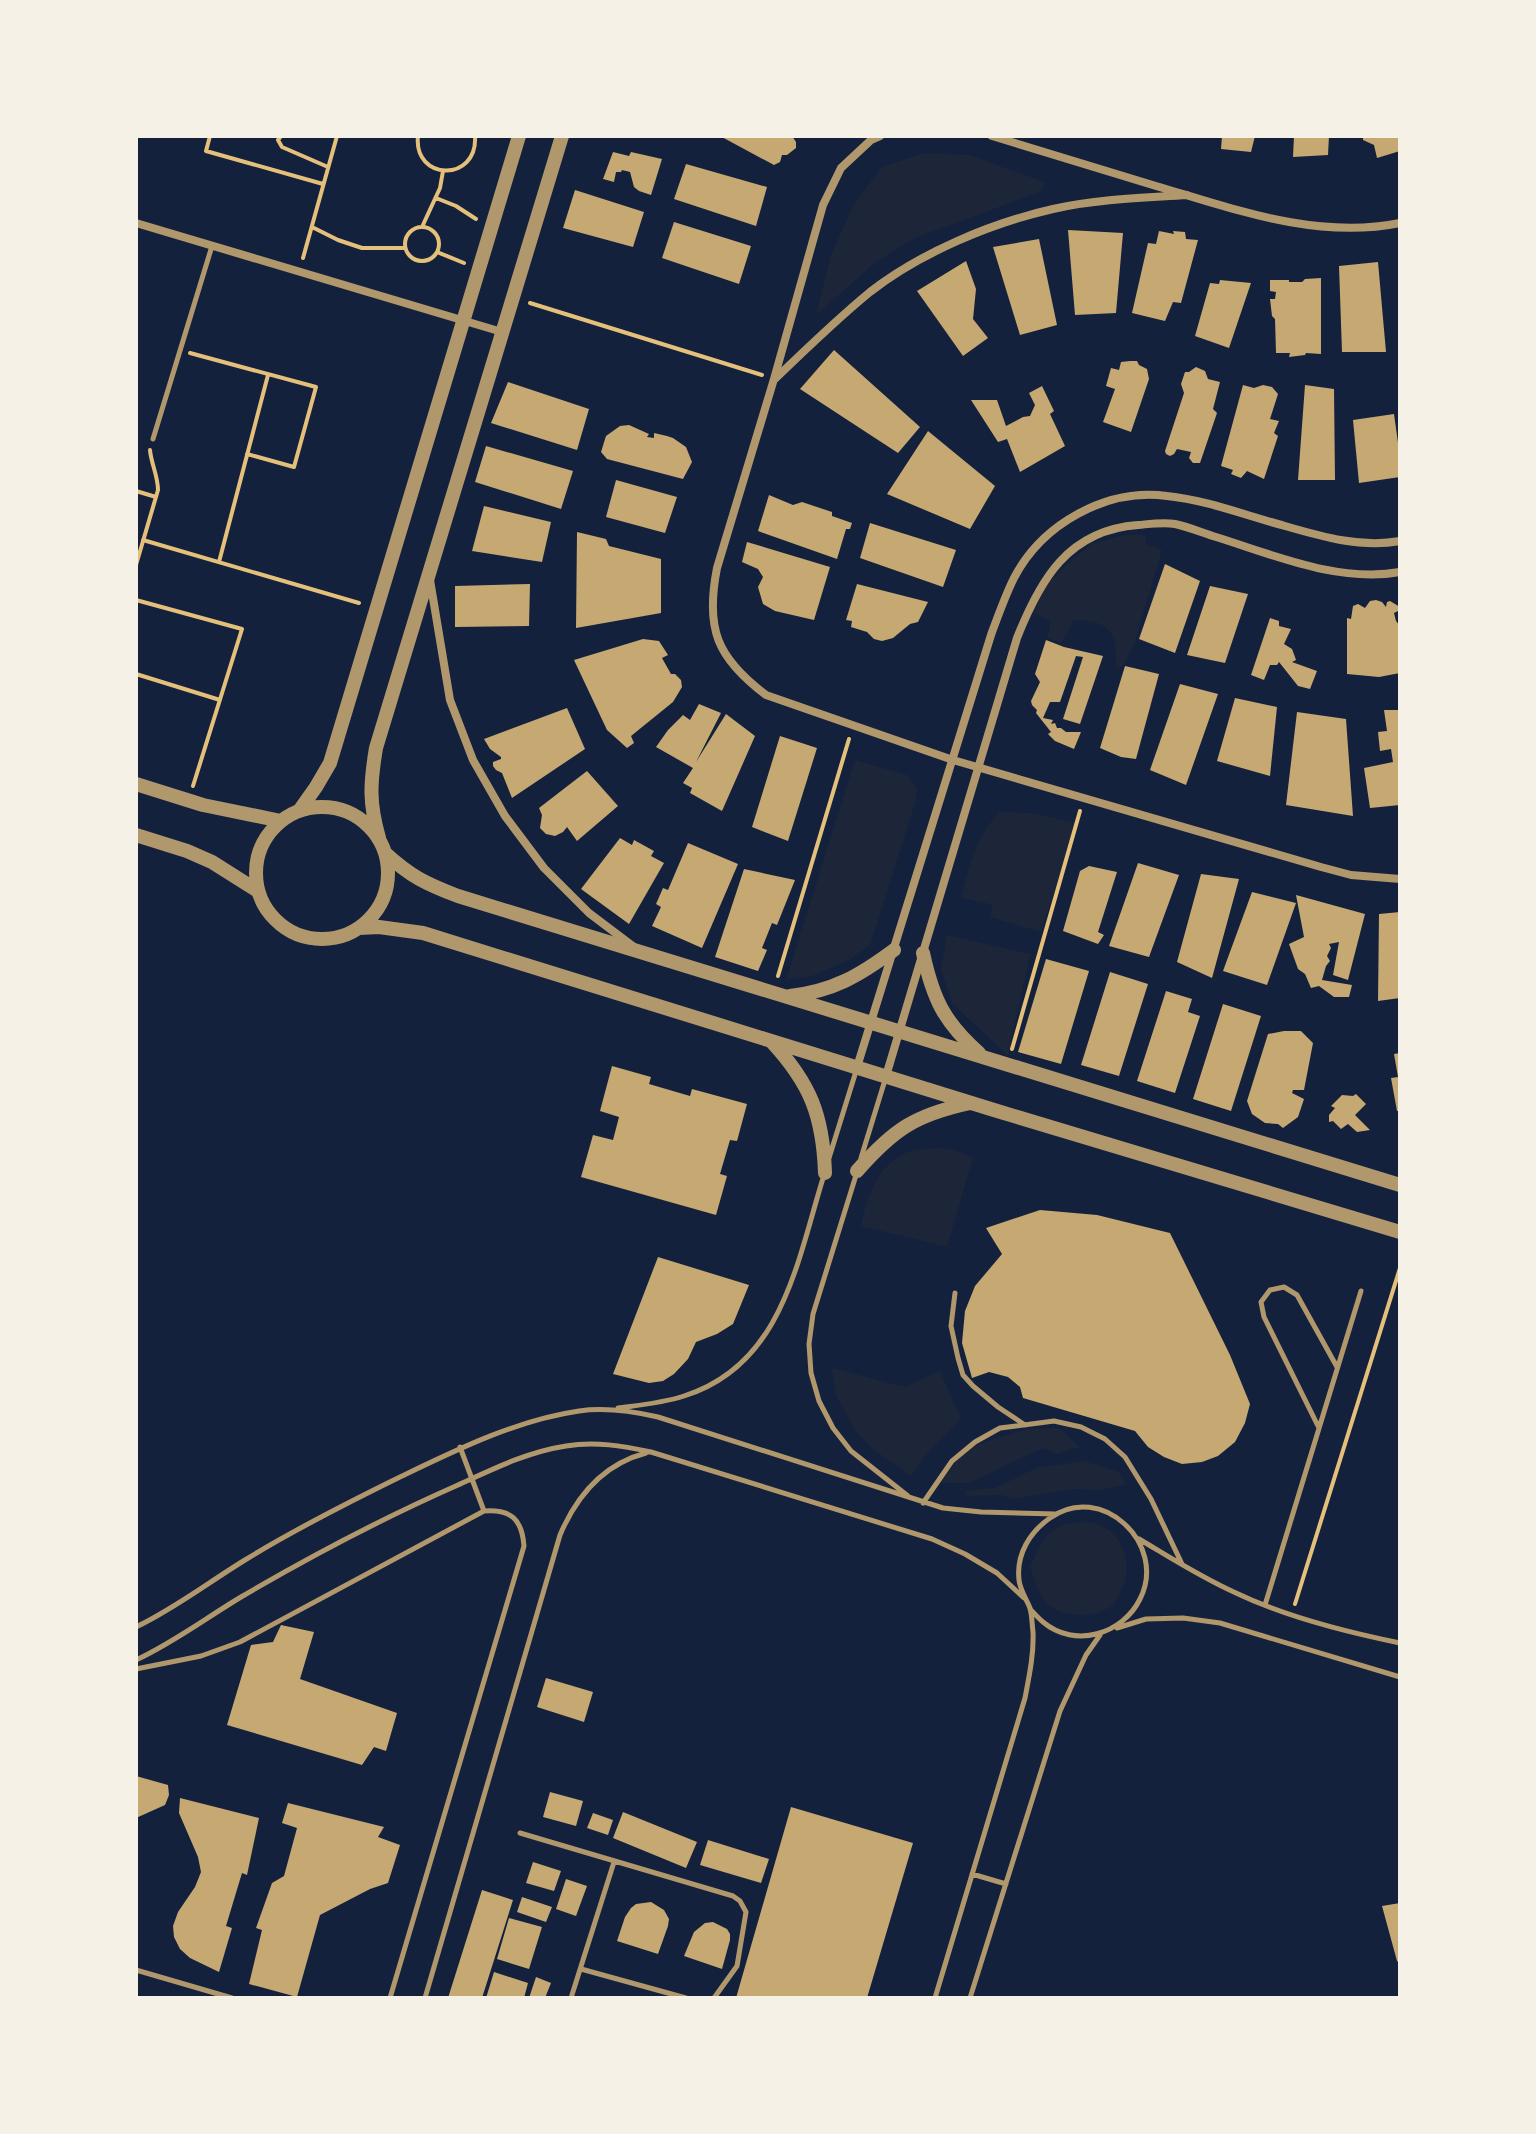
<svg xmlns="http://www.w3.org/2000/svg" width="1536" height="2134" font-family="'Fira Sans Condensed',sans-serif">
  <style>
    .green { fill: #1d2539 }
    .building { fill: #c6a872 }
    .lines { fill: none; stroke-linecap: round; stroke-linejoin: round }
    .path { stroke: #e5c07b; stroke-width: 4 }
    .service { stroke: #b1986c; stroke-width: 5 }
    .minor { stroke: #b1986c; stroke-width: 8 }
    .tertiary { stroke: #b1986c; stroke-width: 14 }
  </style>
  <rect width="100%" height="100%" fill="#14213d"/>
  <path class="green" d="M924,153l45,2 76,27 -3,9 -127,47 -39,24 -60,53 15,-60 22,-49 29,-39z
    M1124,535h22v9l16,6 -28,95 -13,24 -5,-2c1,-35 -5,-46 -42,-47l-13,23 -14,-5 4,-17 -19,-9 15,-28 15,-15 29,-25z
    M855,760l52,15 10,15 -2,13 -45,142 -21,15 -37,16 -26,4z
    M1000,812l30,1 46,10 -35,109 -51,-15 3,-12 -32,-8c9,-31 15,-62 39,-85z
    M947,935l83,19 -22,102 -56,-53 -11,-34z
    M947,1148l26,9 -26,90 -86,-21c6,-29 17,-63 47,-74 11,-5 27,-3 39,-4z
    M832,1368l73,19 35,-16 21,48 -38,39 -12,18 -38,-27 -18,-19 -19,-35z
    M1059,1428l21,19 -24,7 -13,-6 -75,35h-28l27,-35 59,-19z
    M1084,1461l35,11 7,12 -25,6 -28,-1 -62,10 -9,-4 -35,1 -2,-5 30,-3 41,-20z
    M1068,1523c7,0 18,-2 25,0 31,7 42,44 27,70 -2,4 -3,8 -6,11 -17,15 -54,15 -69,-3 -8,-9 -11,-23 -15,-34 10,-23 13,-35 38,-44z"/>
  <path class="building" d="M720,136h72l4,6v6l-9,7h-5l-2,7 -6,3z
    M1222,136h33l-4,16 -30,-3z
    M1294,136h35l-1,19 -35,2z
    M1363,136h37v15l-23,7 -3,-13 -11,-5z
    M613,152l16,4 2,-4 31,7 -11,36 -12,-4 -5,-4 -4,-15 -8,-2 -1,2h-5l-2,10 -11,-3z
    M686,164l81,23 -11,39 -82,-27z
    M575,190l69,22 -11,35 -70,-19z
    M674,222l77,24 -12,38 -77,-26z
    M1068,230l55,3 -7,80 -41,2z
    M1159,231l15,3 -1,-3 12,1 1,7 12,1 -17,63 -8,-1 -8,19 -33,-8 16,-70 8,1z
    M1039,239l18,86 -37,10 -27,-88z
    M966,261l10,28 -3,30 15,19 -25,18 -46,-65z
    M1378,262l8,90h-44l-3,-86z
    M1321,278v76l-15,-1 -1,2 -16,2 1,-4h-14l-1,-34 -3,-3 -2,-17h5l1,-7 -6,-1v-11h19v2h13l3,-3z
    M1220,280l31,3 -22,65 -34,-12 15,-53 9,1z
    M834,350l86,77 -22,26 -98,-64z
    M1130,361h7l2,4 8,4 2,10 -18,53 -28,-10 12,-33 -9,-3 5,-18 8,2 2,-8z
    M1196,367l9,4 3,8 12,3 -7,27 4,4 -17,50h-7l-4,-5 2,-6 -14,-3 -3,5 -4,2 -4,-2 -1,-3 19,-58 -3,-9 4,-12h4z
    M508,382l81,27 -12,41 -86,-27z
    M1243,385l11,3 9,-3 9,2 6,7 -8,25 9,2 -5,12 4,3 -14,43 -17,-8 -6,7 -10,-4 2,-4 -12,-4z
    M1305,385l29,4 1,91h-37z
    M1042,386l12,25 -4,3 15,32 -45,26 -13,-33 -9,3 -27,-42h26l9,26 17,-9 7,-1 5,-11 -6,-12z
    M1394,414l6,43v20l-41,6 -6,-63z
    M629,425l20,9 -2,3 7,1v-5l13,3 6,2 13,9 6,15 -9,17 -76,-20 -6,-7 5,-16 14,-10z
    M928,431l67,55 -25,43 -83,-35z
    M486,446l87,25 -12,38 -86,-27z
    M616,480l61,17 -12,36 -59,-16z
    M769,495l24,10 9,-3 30,10v4l20,7 -2,6h-4l-9,30 -79,-28z
    M484,506l67,16 -9,40 -70,-11z
    M870,523l86,27 -13,37 -83,-29z
    M577,532l29,7 3,7 52,13v54l-85,15z
    M747,542l83,25 -16,53 -39,-9 -12,-7 -5,-17 5,-10 -5,-8 -16,-7z
    M1165,564l35,17 -25,72 -36,-14z
    M530,584l-1,42 -74,1v-41z
    M857,584l71,18 -10,20 -8,2 -17,14 -11,3 -8,-2 -7,-7 -16,-5 1,-6 -6,-1z
    M1210,586l38,8 -23,69 -38,-8z
    M1376,600l6,2 4,5 1,-5 3,-1 10,6v3l-6,3 2,8 4,5v47l-21,4 -32,-3v-56l4,1 2,-13 5,-2 7,4 5,-7z
    M1270,618l9,3v5l12,3 -7,15 8,5 3,8 1,3 -4,2 25,9 -7,18 -12,-3 -19,-24 -2,3h-7l-6,15 -13,-5z
    M643,639l16,2 9,14 -6,3 9,16h4l6,6 1,7 -9,15 -42,34 3,7 -7,5 -20,-18 -33,-70z
    M1046,640l18,7 39,9 -23,68 -17,-5 20,-62 -7,-1 -16,46h-10l-7,16 10,2 -2,4 4,-1 2,5h4l5,4h15l-7,17 -19,-8 -7,-7 3,-2 -15,-19 1,-3 -5,-5 -1,-4 9,-19 -5,-8z
    M1125,666l34,8 -23,85 -15,-2 -21,-9z
    M1180,684l38,10 -32,91 -36,-15z
    M1235,698l42,9 -7,69 -53,-15z
    M699,704l22,9 -25,49 30,-48 29,22 -33,75 -32,-18 2,-5 -9,-5 10,-15 -37,-21 12,-17 15,-15 7,5z
    M567,708l18,41 -73,49 -10,-25 -6,-3 -3,-4v-4l8,-3v-2l-11,-8 -6,-10z
    M1384,710h16v95l-30,3 -6,-40 29,-6 -2,-13 -11,2 -2,-19 9,-1z
    M1297,712l49,7 7,97 -67,-11z
    M780,736l37,12 -29,93 -36,-14z
    M587,771l31,35 -41,35 -10,-14 -4,5 -8,4 -9,-2 -6,-6 2,-13 -3,-7z
    M620,838l12,7 2,-5 20,11 -3,5 13,7 -35,61 -48,-35z
    M688,843l50,21 -36,84 -50,-22 9,-19 -5,-3 7,-16 5,2z
    M1138,863l41,12 -30,82 -40,-11z
    M1089,866l28,6 -19,60 6,3 -6,9 -35,-13 17,-60z
    M744,869l51,11 -18,45 -5,-2 -10,25 5,2 -9,21 -43,-14z
    M1201,874l38,5 -27,99 -35,-16z
    M1252,892l44,11 -29,82 -44,-14z
    M1296,895l69,19 -17,66 -15,-5 6,-33 -10,2 2,4 -4,8 3,5 -4,5 -4,14 30,5 -3,12h-15l-15,-11 -8,2 -6,-14 -7,-5 -9,-25 15,-7z
    M1400,912v86l-22,3 1,-87z
    M1046,959l43,12 -28,93 -43,-12z
    M1110,972l38,12 -29,92 -38,-11z
    M1166,991l26,8 -4,13 12,4 -25,77 -38,-12z
    M1223,1004l38,12 -30,95 -38,-12z
    M1284,1031h17l12,12 -9,47h-11l-1,3 12,6 -6,18 -15,11 -5,-4 -13,-1 -13,-9 -5,-13 21,-67z
    M1400,1053v58h-3l-6,-33 7,-1 -4,-23z
    M612,1066l39,11 -2,7 41,12 2,-7 55,15 -10,37 -7,-1 -10,34 7,2 -11,39 -135,-38 12,-42 20,5 6,-23 -19,-6z
    M1356,1094l10,10 -11,11 15,15 -13,2 -9,-8 -7,5 -8,-8 -4,1v-7l6,-7 -4,-2 11,-11 11,1z
    M1040,1210l57,5 73,18 60,122 20,49 -5,19 -10,19 -17,14 -16,6 -20,2 -18,-7 -16,-10 -13,-16 -112,-33 -3,-11 -12,-10 -19,-5 -17,6 -10,-35 3,-32 10,-25 27,-32 -16,-26z
    M658,1257l91,28 -16,39 -16,10 -21,8 -8,17 -14,15 -11,7 -14,2 -36,-9z
    M281,1625l33,7 -14,47 97,34 -11,38 -12,-4 -12,18 -135,-40 24,-80 22,-3z
    M546,1678l47,14 -9,30 -47,-15z
    M136,1776l32,9 1,10 -4,10 -29,13z
    M550,1792l33,9 -7,25 -33,-9z
    M180,1798l79,20 -12,57 -5,-2 -16,53 6,2 -13,44 -29,-14 -10,-9 -6,-12 -1,-11 5,-14 17,-25 6,-15 -3,-15 -19,-44z
    M288,1803l96,24 -6,10 22,8 -12,38 -18,6 -50,26 -23,82 -48,-13 13,-54 -6,-2 16,-45 12,-7 13,-48 -15,-5z
    M791,1807l122,36 -46,155h-131z
    M623,1812l74,30 -11,26 -73,-30z
    M593,1813l20,7 -5,15 -21,-7z
    M708,1840l61,19 -8,24 -61,-18z
    M533,1862l28,9 -7,20 -28,-8z
    M566,1879l21,7 -11,30 -20,-7z
    M482,1890l31,10 -31,98h-34z
    M522,1897l30,10 -6,15 -29,-10z
    M651,1902l13,8 5,9 -1,7 -10,28 -41,-13 8,-24 6,-9 5,-4z
    M1400,1903v61l-3,-3 -15,-55z
    M509,1918l33,9 -13,42 -32,-10z
    M713,1922l14,7 3,5v6l-8,29 -38,-13 10,-24 11,-9z
    M494,1972l34,11 -4,15h-38z
    M536,1977l15,6 -6,15h-16z"/>
  <g class="lines">
    <path class="path" d="M210,136l-4,15 117,33
      M281,136l-3,4 4,7 46,20
      M418,136c-5,45 60,47 57,0
      M436,198l20,8 20,13
      M405 244a17 17 0 1 1 34 0a17 17 0 1 1-34 0Z
      M312,227l26,13 24,8h43
      M422,227l18,-39 3,-17
      M437,252l27,11
      M303,258l34,-122
      M530,303l232,72
      M190,353l126,34 -22,80 -47,-13
      M136,491l20,6
      M143,540l216,63
      M219,562l49,-187
      M136,565l22,-75c0,-14 -7,-27 -8,-40
      M136,600l106,29 -49,157
      M136,674l84,26
      M778,976l71,-237
      M1012,1049l68,-238
      M1295,1604l105,-336"/>
    <path class="service" d="M153,439l59,-193
      M829,1158l28,-90
      M861,1158l24,-78
      M857,1172l-44,142 -4,30 2,29 8,28 14,27 18,23 57,45
      M955,1293l-4,33 7,32 5,17 10,11 25,21 27,18
      M618,1408c23,-3 45,-5 66,-12 99,-31 113,-135 140,-221
      M1319,1428l-55,-111 -3,-15 9,-12 14,-3 13,8 40,72
      M460,1447l24,64
      M923,1503l29,-42 23,-19 25,-14 54,-7 27,6 24,12 20,18 26,42 31,65
      M1139,1539c32,19 63,39 97,54 50,24 110,39 164,50
      M1265,1605l96,-314
      M136,1627c38,-18 73,-45 109,-67 50,-31 104,-58 157,-84 56,-27 115,-56 177,-65 27,-4 53,0 79,6l285,91 38,4 74,2
      M1117,1628l29,-9 37,-1 37,5 180,54
      M136,1660c37,-17 70,-42 105,-63 70,-41 142,-79 217,-112 35,-16 69,-33 108,-39 29,-5 57,0 85,6l281,87 33,15 32,19 27,25
      M136,1669l65,-13 39,-14 244,-131c27,-2 38,8 40,35l-134,452
      M520,1833l213,63 7,5 6,11 -9,54 -23,32
      M972,1874l34,10
      M581,1969l105,29
      M136,1970l96,28
      M425,1998l135,-463c17,-40 44,-71 86,-82
      M571,1998l43,-136
      M935,1998l90,-300c4,-21 9,-44 8,-66 -1,-8 -1,-17 -3,-24 -4,-10 -10,-18 -11,-28 -3,-26 11,-48 31,-62 51,-37 118,26 90,81 -17,35 -65,50 -97,23 -5,-4 -9,-9 -13,-13
      M970,1998l90,-287 26,-56 14,-20"/>
    <path class="minor" d="M880,136l-9,4 -30,28 -18,37 -49,174 -57,189c-12,61 0,90 49,127l187,65 368,107 30,8 49,4
      M992,136c54,17 109,33 164,50 78,23 161,54 244,37
      M136,223l366,109
      M775,379c31,-30 62,-60 95,-87 50,-39 121,-69 183,-83 44,-10 90,-11 134,-14
      M430,580l20,120 23,60 32,56 39,52 45,45 45,34
      M857,1067l134,-432c7,-19 14,-39 23,-57 28,-54 92,-90 153,-82 40,4 80,20 118,30 38,11 76,22 115,15
      M886,1076l131,-438c23,-58 51,-108 121,-113 12,-1 25,-3 37,-1 14,3 28,9 41,13 58,18 122,46 184,35"/>
    <path class="tertiary" d="M136,784l67,21 78,16
      M256 873a66 66 0 1 1 132 0a66 66 0 1 1-132 0Z
      M299,811l17,-24 14,-24 189,-627
      M136,835l51,16 25,11 46,29
      M379,838c-10,-35 -9,-54 -3,-90l186,-612
      M385,853c25,23 41,31 73,43l942,289
      M359,928l20,-1 44,6 571,177 406,122
      M923,953c10,46 21,69 56,100
      M790,996c43,-5 69,-20 104,-46
      M771,1041c39,42 52,74 54,132
      M857,1171c37,-42 58,-56 113,-68"/>
  </g>
  <rect width="1536" height="2134" fill="none" stroke="#f6f1e7" stroke-width="276"/>
</svg>
